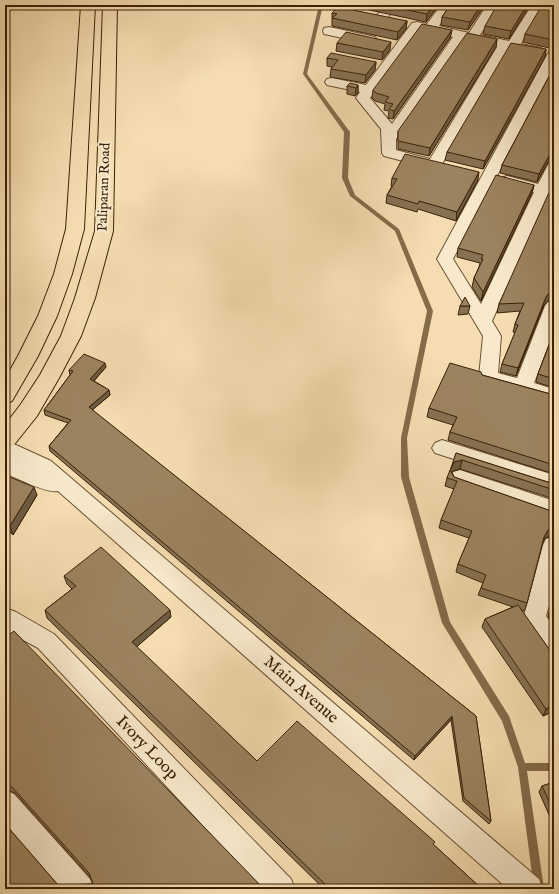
<svg xmlns="http://www.w3.org/2000/svg" width="559" height="894" font-family="'IM FELL English',serif">
  <style>
    .lines { fill: none; stroke-linecap: round; stroke-linejoin: round }
    .stream { fill: #856b4a; fill-rule: evenodd }
    .street-casing { stroke: #6a5032; stroke-width: 2 }
    .primary-casing { stroke: #3b2107; stroke-width: 2 }
    .street { fill: #f8e9cc; fill-rule: evenodd }
    .primary { fill: #f5ddb1; fill-rule: evenodd }
    .wall { fill: #867152; stroke: #3b2107 }
    .shaded-wall { fill: #6d5c42; stroke: #3b2107 }
    .building { fill: #9c835f; stroke: #3b2107 }
    .labels { text-anchor: middle; dominant-baseline: central; stroke-width: 4; stroke-linejoin: round; paint-order: stroke }
    .street-label { font-size: 14px; fill: #3b2107; stroke: #f8e9cc }
    .near-street-label { font-size: 17px; fill: #3b2107; stroke: #f8e9cc }
  </style>
  <rect width="100%" height="100%" fill="#f5ddb1"/>
  <filter id="stains"><feTurbulence type="fractalNoise" baseFrequency=".005" numOctaves="4"/><feColorMatrix values="0 0 0 0 .2 0 0 0 0 .09 0 0 0 0 .02 0 0 0 .5 -.17"/></filter>
  <radialGradient id="worn" r=".72"><stop offset=".6" stop-color="#630" stop-opacity="0"/><stop offset="1" stop-color="#630" stop-opacity=".3"/></radialGradient>
  <g class="lines">
    <path class="stream" d="M319,5h4l-16,69 43,58 -2,46 7,17 44,34 34,82 -26,127 2,39 41,145 59,94 16,47h24l3,1 1,3 -1,3 -3,1h-22l17,118h-10l-16,-122 -16,-46 -60,-98 -41,-146v-39l26,-127 -32,-80 -45,-35 -8,-18 2,-46 -41,-58z"/>
    <defs>
      <path id="street" d="M385,5h12l-12,16h-8l-2,-3z
        M441,5h12l-14,21 30,7 18,-28h12l-19,30 29,6 23,-36h12l-23,39 20,4 2,3 -2,3 -5,1 -27,-6 -67,115 -3,3 -5,2 -50,-13 -2,-3 -1,-24 -25,-31 4,-6 -33,-7 -2,-3 2,-3 5,-1 34,7 46,-62 5,-1 10,2zM421,30l32,7 -61,87 -22,-26zM464,39l33,8 -67,112 -34,-9v-11z
        M329,27l46,10 2,3 -2,3 -5,1 -46,-10 -1,-3 1,-3z
        M554,51v17l-101,191 28,45 53,-112 -32,-8 -3,-3 3,-3 5,-2 31,8 11,-21 5,-2v22l-2,4h2v10l-6,-2 -56,126 9,15 -3,37 19,5 28,-72 3,-4 6,-2v30l-20,53 20,6v14l-73,-21 -2,-5 4,-41 -46,-77 110,-204 2,-3z
        M5,440l46,21 488,418 4,10h-35l-450,-398c-10,3 -42,-13 -53,-18z
        M442,440l112,35v16l-119,-38 -3,-5 3,-5z
        M460,470l94,31v18l-101,-35 -3,-6 3,-6z
        M554,536v51l-8,29 8,12v28c-17,-6 -23,-24 -30,-40l19,-71 3,-6z
        M8,609l8,3 38,22 237,245 4,10h-33l-224,-241 -33,-18v-20z
        M5,790l9,4 76,85 4,10h-32l-57,-66z"/>
      <path id="primary" d="M81,5h14l-11,224 -12,45 -15,42 -19,40 -26,45 -7,3v-25l13,-23 20,-40 16,-42 12,-45z
        M103,5h14l-4,226 -18,67 -14,38 -22,42 -22,38 -24,30 -8,2v-23l16,-21 19,-29 21,-39 14,-38 20,-67z"/>
    </defs>
    <use href="#street" class="street-casing"/>
    <use href="#primary" class="primary-casing"/>
    <use href="#street" class="street"/>
    <use href="#primary" class="primary"/>
  </g>
  <path class="wall" d="M346,5h93l-13,17z
    M450,5h35l-17,25 -27,-5 1,-8z
    M530,5l-21,34 -26,-5 2,-8z
    M554,5v44l-31,-7 2,-8z
    M332,13l75,8 -1,8 -9,11 -65,-14z
    M452,30l-2,8 -57,81 -5,-1 1,-7 -5,-1 1,-6 -10,-3 -3,-3 1,-8z
    M497,39l-1,8 -67,109 -31,-7v-18z
    M337,43l53,7 -8,10 -46,-9z
    M546,49l-1,8 -62,112 -38,-9 2,-8z
    M327,58l49,4 -1,8 -10,13 -35,-6 1,-8 1,-2 -5,-1z
    M554,67v93h-1l-5,2 -11,20 -37,-9 2,-8z
    M358,85v8l-3,3 -8,-2v-8z
    M392,178l86,2 -22,41 -38,-12 -1,3 -31,-9 1,-8 5,-9h-1z
    M534,185l-2,8 -51,108 -9,-14 2,-9 5,-11 1,-4 -23,-6 1,-9z
    M554,190v109l-6,2 -4,4 -28,71 -16,-4 2,-8 13,-31 -2,-1 2,-8 5,-13 -23,2 2,-9z
    M460,306h10l-2,8 -10,1z
    M554,332v56l-18,-6 2,-8z
    M106,367l-12,14 15,9 1,5 -18,15 384,306 15,105 -2,3 -26,-23 -12,-81 -37,40 -364,-309 -1,-5 19,-23 -23,-8 -1,-5 26,-35 -1,-5z
    M482,375l72,20v79l-106,-34 2,-8 3,-7 -26,-8 2,-9z
    M456,453l98,31v15l-94,-30 -7,2 -1,1 2,5 100,35v23l-9,3 -2,4 -16,61 -3,8 -3,-1 33,46v55l-11,5 -61,-89 3,-8 28,-12 -35,-12 5,-12 -27,-11 2,-8 11,-26 -30,-10 2,-8 13,-31 -9,-3 2,-8 4,-8z
    M5,475l32,20 -24,40 -8,-8z
    M64,576l107,41 -35,30 121,114 177,84 48,44h-158l-277,-271 -2,-8 27,-21 -5,-5z
    M554,592v29l-4,-1 -2,-4z
    M5,638l259,251 -206,-4 35,-1 -3,-7 -75,-84 -10,-4z
    M554,782v44l-15,-34 3,-6z"/>
  <path class="shaded-wall" d="M434,5h5l-13,17 1,-8z
    M481,5h4l-17,25 2,-8z
    M527,5h3l-21,34 2,-8z
    M407,21l-1,8 -9,11 1,-8z
    M452,30l-2,8 -57,81 1,-8z
    M497,39l-1,8 -67,109 1,-8z
    M391,42l-1,8 -8,10 1,-8z
    M546,49l-1,8 -62,112 2,-8z
    M376,62l-1,8 -10,13 1,-8z
    M358,85v8l-3,3 1,-8z
    M554,152l-1,8 -5,2 -11,20 2,-8 11,-20z
    M479,172l-1,8 -22,41 1,-9z
    M534,185l-2,8 -51,108 2,-9z
    M554,291v8l-6,2 -4,4 -28,71 2,-8 28,-71 4,-5z
    M105,363l1,4 -15,17 -1,-5z
    M109,390l1,5 -20,17 -1,-5z
    M462,460l-2,9 -7,2 -4,5 2,-8 3,-6z
    M34,487l3,8 -24,40 -3,-9z
    M554,528v7l-9,3 -3,6 2,-7 4,-7z
    M170,610l1,7 -38,33 -1,-8z
    M554,705v6l-11,5 3,-7z
    M452,716l-1,4 -37,40 1,-4z"/>
  <path class="building" d="M382,5h52l-7,9z
    M450,5h31l-11,17 -28,-5z
    M497,5h30l-16,26 -26,-5z
    M542,5h12v35l-29,-6z
    M338,7l69,14 -9,11 -66,-14 5,-4 -5,-1z
    M422,24l30,6 -58,81 -5,-2 4,-5 -8,-2 4,-5 -13,-4 -3,-3z
    M346,32l45,10 -8,10 -46,-9z
    M467,33l30,6 -67,109 -32,-7v-10z
    M511,43l35,6 -61,112 -38,-9z
    M331,53l45,9 -10,13 -35,-6 7,-9 -11,-2z
    M554,67v85l-4,2 -11,20 -37,-9z
    M350,83l8,2 -2,3 -9,-2z
    M405,154l74,18 -22,40 -38,-11 -1,3 -31,-9 10,-16 -5,-1z
    M496,175l38,10 -51,107 -9,-14 9,-19h-2l2,-4 -25,-7z
    M551,188l3,2v101l-4,1 -4,5 -28,71 -16,-4 16,-39 -3,-1 9,-21 -25,1z
    M465,297l5,9h-10z
    M554,332v47l-16,-5z
    M84,354l21,9 -15,16 19,11 -20,17 387,309 15,105 -27,-23 -12,-82 -37,40 -366,-310 22,-26 -27,-10 29,-39 -4,-1z
    M450,363l31,9 1,3 72,20v70l-104,-33 7,-15 -28,-9z
    M456,453l98,31v6l-92,-30 -8,2 -3,6z
    M450,470l4,7 100,35v16l-6,2 -4,7 -17,66 -46,-15 5,-13 -28,-11 14,-33 -31,-11 16,-39 -10,-3z
    M5,475l29,12 -24,39 -5,-5z
    M101,547l69,63 -38,32 125,119 40,-40 138,121 -2,2 49,45h-152l-285,-279 31,-24 -12,-10z
    M554,596v17l-3,-5z
    M518,605l36,51v49l-8,4 -61,-90z
    M14,631l250,258h-259v-65l53,61 35,-1 -4,-11 -77,-86 -7,-3v-146z
    M554,782v30l-12,-26z"/>
  <g class="labels">
    <g class="street-label">
      <text transform="translate(104 187) rotate(-88)">Paliparan Road</text>
    </g>
    <g class="near-street-label">
      <text transform="translate(301 690) rotate(41)">Main Avenue</text>
      <text transform="translate(147 748) rotate(46)">Ivory Loop</text>
    </g>
  </g>
  <rect width="559" height="894" fill="none" stroke="#f5ddb1" stroke-width="20"/>
  <rect x="6" y="6" width="547" height="882" fill="none" stroke="#3b2107" stroke-width="2"/>
  <rect x="10" y="10" width="539" height="874" fill="none" stroke="#3b2107"/>
  <rect width="100%" height="100%" filter="url(#stains)"/>
  <rect width="100%" height="100%" fill="url(#worn)"/>
</svg>
